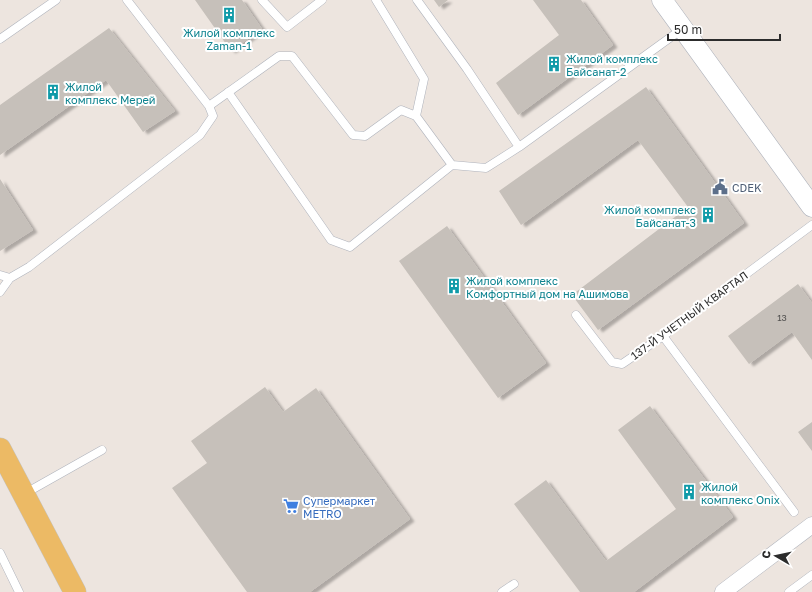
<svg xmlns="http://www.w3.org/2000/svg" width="812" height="592" font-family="'Golos Text',sans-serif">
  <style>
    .building { fill: #c6c0ba; filter: url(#shadow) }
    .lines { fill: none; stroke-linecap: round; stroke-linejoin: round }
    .service-casing { stroke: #afb3bc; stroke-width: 9 }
    .minor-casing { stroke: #afb3bc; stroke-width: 17 }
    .tertiary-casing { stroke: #afb3bc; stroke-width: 21 }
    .primary-casing { stroke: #c4c4c4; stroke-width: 23 }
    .service { stroke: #fff; stroke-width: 8 }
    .minor { stroke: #fff; stroke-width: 16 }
    .tertiary { stroke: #fff; stroke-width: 20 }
    .primary { stroke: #ecba65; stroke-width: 22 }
    .labels { text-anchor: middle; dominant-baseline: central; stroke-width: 4; stroke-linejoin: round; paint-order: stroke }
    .number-label { font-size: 9px; fill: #525150 }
    .culture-label { font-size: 11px; fill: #0d838f; stroke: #fff; text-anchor: start }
    .service-label { font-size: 11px; fill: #4e5e75; stroke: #fff; text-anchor: start }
    .street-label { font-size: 11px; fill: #2c2c2c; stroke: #fff }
    .shop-label { font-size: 11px; fill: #366cbe; stroke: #fff; text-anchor: start }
  </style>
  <defs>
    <filter id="shadow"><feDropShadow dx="4.5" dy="2.5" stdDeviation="1" flood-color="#0004"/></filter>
  </defs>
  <rect width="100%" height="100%" fill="#ede5df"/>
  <path class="building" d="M195,0h47l20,29 -31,22z
    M434,0h14l-9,7z
    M533,0h48l32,45 -95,70 -22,-32 63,-48z
    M109,28l66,83 -32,21 -37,-52 -106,75v-50z
    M646,87l98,136 -146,107 -26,-35 116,-88 -50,-67 -117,85 -22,-34z
    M0,179l33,51 -33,21z
    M447,226l99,137 -48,35 -99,-137z
    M798,284l14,19v57l-20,-28 -43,32 -21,-28z
    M265,387l18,25 33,-24 94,131 -100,73h-63l-75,-104 35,-25 -16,-22z
    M650,406l83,111 -99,75h-54l-66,-88 32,-24 60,81 70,-52 -58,-79z
    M812,422v29l-14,-19z"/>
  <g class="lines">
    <defs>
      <path id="service" d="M262,0l25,27 35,-27
        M376,0l48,79 -8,37
        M417,0l50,69 52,78
        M0,39l56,-39
        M228,92l103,148 19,7 102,-82 34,3 33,-21 163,-118
        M209,106l70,-50h13l61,79 12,1 36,-26 15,6 36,49
        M0,275l10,3 19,-11 171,-132 13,-19 -4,-10 -82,-106
        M0,292l10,-14
        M576,315l36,47 10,2 41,-28 149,-111
        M663,336l131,176
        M24,494l78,-44
        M0,553l19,39
        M502,592l12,-8
        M789,592l23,-17"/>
      <path id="minor" d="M723,592l89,-67"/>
      <path id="tertiary" d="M662,0l150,207"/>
      <path id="primary" d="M0,449l75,143"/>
    </defs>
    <use href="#service" class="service-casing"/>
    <use href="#minor" class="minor-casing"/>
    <use href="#tertiary" class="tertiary-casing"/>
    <use href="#primary" class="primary-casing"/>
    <use href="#service" class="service"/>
    <use href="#minor" class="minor"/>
    <use href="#tertiary" class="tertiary"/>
    <use href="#primary" class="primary"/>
  </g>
  <defs>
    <symbol id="building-bare" viewBox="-9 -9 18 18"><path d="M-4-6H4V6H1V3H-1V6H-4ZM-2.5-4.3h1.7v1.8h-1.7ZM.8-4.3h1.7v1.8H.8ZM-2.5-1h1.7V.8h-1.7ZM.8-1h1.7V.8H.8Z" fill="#0f9aa8" stroke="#fff" stroke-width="2.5" paint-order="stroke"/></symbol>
    <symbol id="civic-bare" viewBox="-9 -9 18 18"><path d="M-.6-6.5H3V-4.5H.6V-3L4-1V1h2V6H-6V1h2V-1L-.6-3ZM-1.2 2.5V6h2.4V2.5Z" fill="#5c6f8a" stroke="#fff" stroke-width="2.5" paint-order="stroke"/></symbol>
    <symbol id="supermarket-bare" viewBox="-9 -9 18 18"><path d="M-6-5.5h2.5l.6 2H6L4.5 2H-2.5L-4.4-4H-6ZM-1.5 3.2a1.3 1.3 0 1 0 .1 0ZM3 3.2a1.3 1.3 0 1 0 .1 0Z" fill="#3f7fe0" stroke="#fff" stroke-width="2.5" paint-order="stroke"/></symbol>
  </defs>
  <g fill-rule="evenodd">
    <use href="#building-bare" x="218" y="4" width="22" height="22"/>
    <use href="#building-bare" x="543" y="53" width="22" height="22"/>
    <use href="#building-bare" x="42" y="81" width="22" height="22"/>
    <use href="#civic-bare" x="709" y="176" width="22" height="22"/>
    <use href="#building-bare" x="697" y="204" width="22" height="22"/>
    <use href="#building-bare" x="443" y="275" width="22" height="22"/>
    <use href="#building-bare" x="678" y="481" width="22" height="22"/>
    <use href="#supermarket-bare" x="280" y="495" width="22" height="22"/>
  </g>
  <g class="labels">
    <g class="number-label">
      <text x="782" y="317">13</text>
    </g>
    <g class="culture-label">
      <text x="229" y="32" text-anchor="middle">Жилой комплекс<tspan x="229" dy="13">Zaman-1</tspan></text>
      <text x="566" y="58">Жилой комплекс<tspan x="566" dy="13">Байсанат-2</tspan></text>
      <text x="65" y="86">Жилой<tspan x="65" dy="13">комплекс Мерей</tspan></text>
      <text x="696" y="209" text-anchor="end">Жилой комплекс<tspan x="696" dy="13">Байсанат-3</tspan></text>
      <text x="466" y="280">Жилой комплекс<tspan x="466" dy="13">Комфортный дом на Ашимова</tspan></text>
      <text x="701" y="486">Жилой<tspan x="701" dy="13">комплекс Onix</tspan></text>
    </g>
    <g class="service-label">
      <text x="732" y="187">CDEK</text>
    </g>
    <g class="street-label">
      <text transform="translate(689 315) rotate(-36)">137-Й УЧЕТНЫЙ КВАРТАЛ</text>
    </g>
    <g class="shop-label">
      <text x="303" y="500">Супермаркет<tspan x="303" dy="13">METRO</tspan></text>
    </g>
  </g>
  <g transform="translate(776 556) rotate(279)" stroke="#ffffff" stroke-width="3" paint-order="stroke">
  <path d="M0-3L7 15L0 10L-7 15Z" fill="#2c2c2c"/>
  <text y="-6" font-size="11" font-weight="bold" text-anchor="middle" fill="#2c2c2c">С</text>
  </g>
  <path d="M668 34v6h112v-6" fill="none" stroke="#2c2c2c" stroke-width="2"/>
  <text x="674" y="34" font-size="12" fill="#2c2c2c" stroke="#ffffff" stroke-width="3" paint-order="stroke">50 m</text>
</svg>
